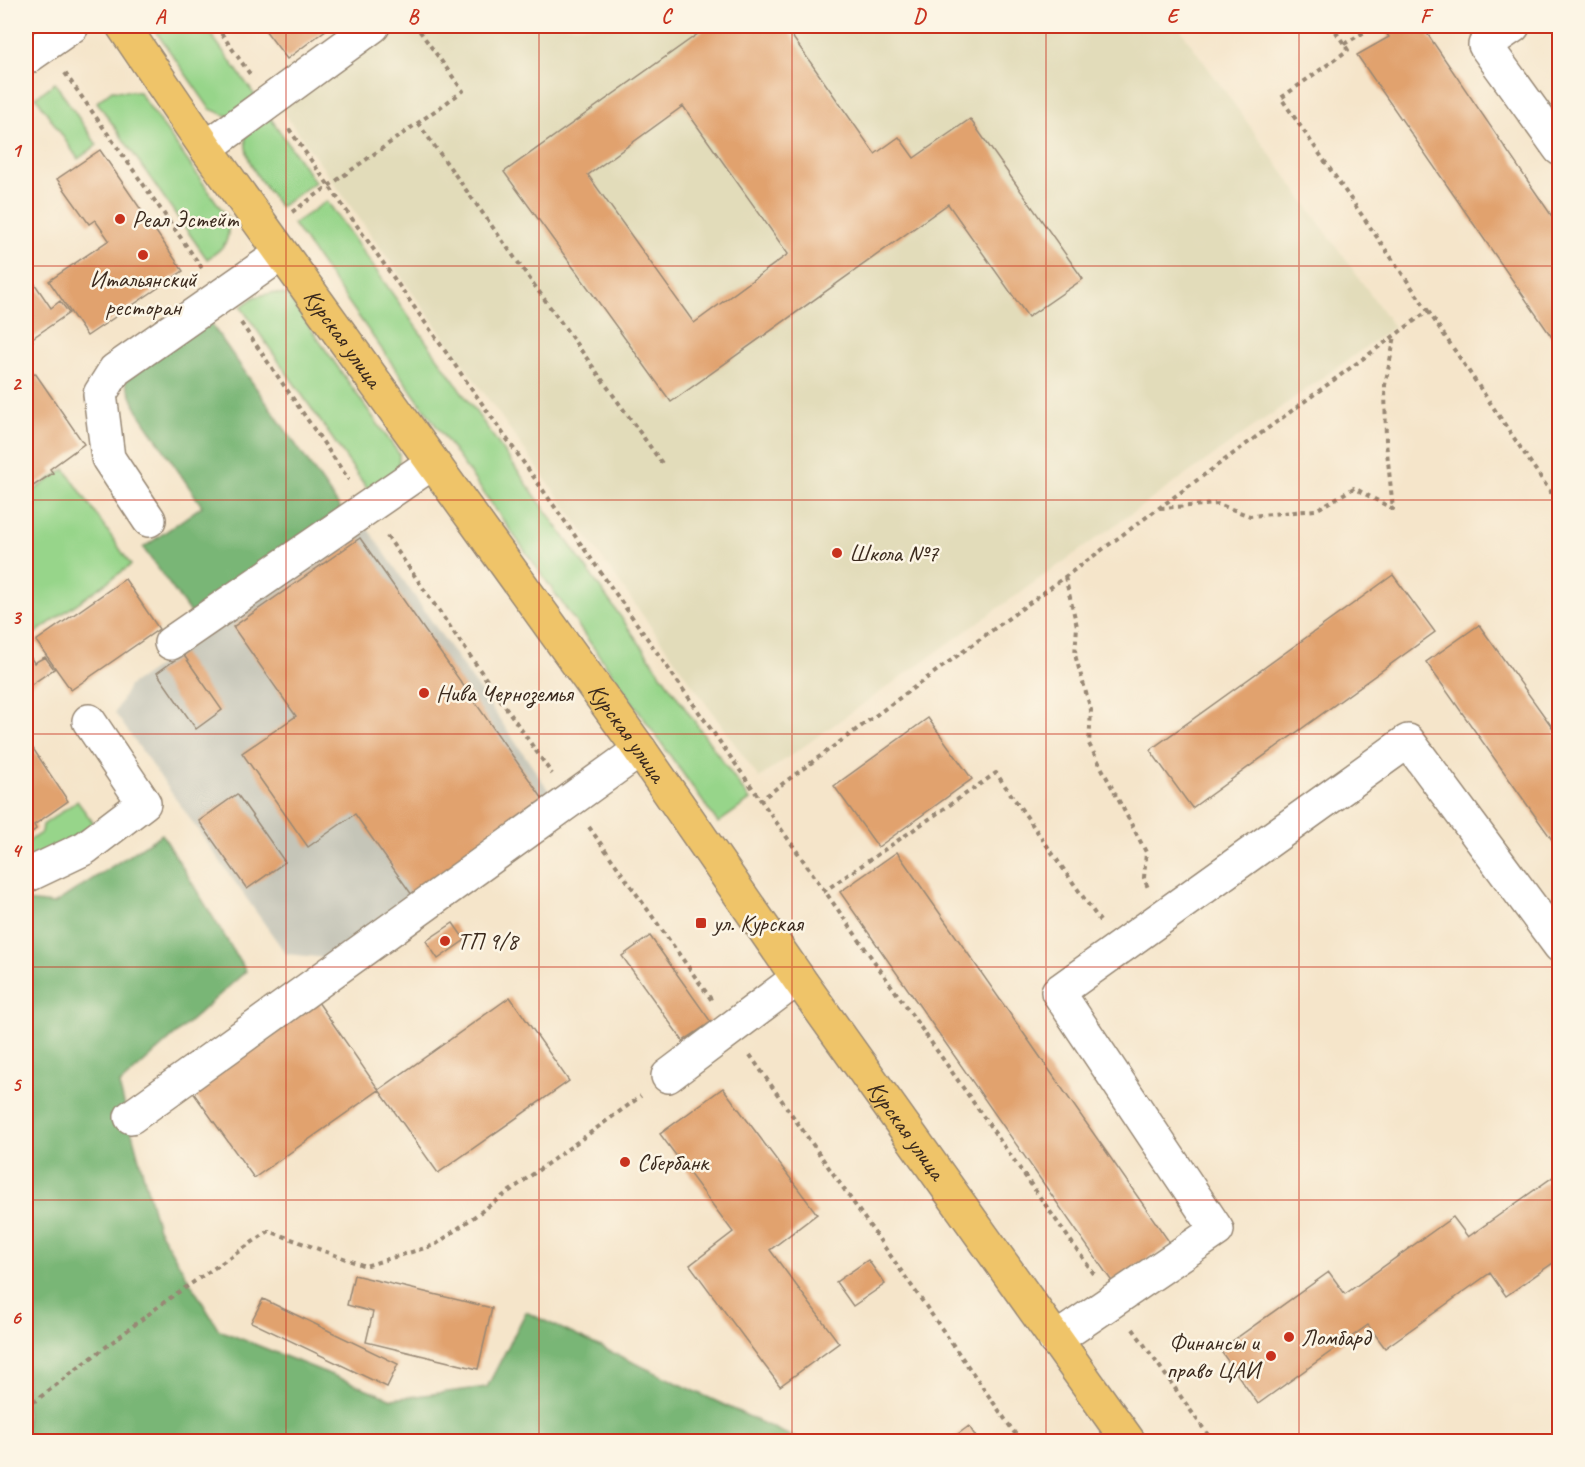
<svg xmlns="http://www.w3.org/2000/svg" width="1585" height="1467" font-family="Caveat,sans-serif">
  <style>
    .built { fill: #e2dcba }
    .industrial { fill: #c5c5b8 }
    .green { fill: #97d58a; stroke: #698054; stroke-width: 1.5 }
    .forest { fill: #79b676; stroke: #5a704a; stroke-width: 1.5 }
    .building { fill: #e1a26e; fill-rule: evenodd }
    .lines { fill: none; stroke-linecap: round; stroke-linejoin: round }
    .minor-casing { stroke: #988874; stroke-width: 36 }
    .major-casing { stroke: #988874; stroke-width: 36 }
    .path { stroke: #988874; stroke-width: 4; stroke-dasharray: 4.5 4.5; stroke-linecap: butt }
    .minor { stroke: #fff; stroke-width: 33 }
    .major { stroke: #efc469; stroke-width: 33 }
    .grid { fill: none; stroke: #c8321e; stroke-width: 1.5; stroke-opacity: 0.55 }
    .poi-dot { fill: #c8321e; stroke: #fcf5e5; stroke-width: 2 }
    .labels { text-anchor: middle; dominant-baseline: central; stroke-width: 5; stroke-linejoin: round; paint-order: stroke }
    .poi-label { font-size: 24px; fill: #3b2a1e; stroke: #fcf5e5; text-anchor: start }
    .street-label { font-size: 24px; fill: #3b2a1e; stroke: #fcf5e5 }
    .neatline { fill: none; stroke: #c8321e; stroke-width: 2 }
    .grid-label { font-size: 20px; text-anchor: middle; font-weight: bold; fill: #c8321e }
  </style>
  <rect width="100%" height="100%" fill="#fcf5e5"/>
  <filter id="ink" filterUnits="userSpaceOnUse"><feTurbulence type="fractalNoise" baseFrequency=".0167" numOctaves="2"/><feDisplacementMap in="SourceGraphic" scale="12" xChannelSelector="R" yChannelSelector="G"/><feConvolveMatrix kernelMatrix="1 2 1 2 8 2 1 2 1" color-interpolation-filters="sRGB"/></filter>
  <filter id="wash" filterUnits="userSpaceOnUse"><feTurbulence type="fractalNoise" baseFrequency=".008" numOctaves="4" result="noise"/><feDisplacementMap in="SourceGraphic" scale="24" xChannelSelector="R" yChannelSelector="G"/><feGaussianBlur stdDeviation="1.35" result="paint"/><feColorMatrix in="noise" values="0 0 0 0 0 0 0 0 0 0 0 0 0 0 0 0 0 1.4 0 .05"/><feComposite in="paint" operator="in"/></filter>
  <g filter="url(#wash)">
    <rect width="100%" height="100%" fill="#f5e5ca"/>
    <path class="built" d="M344,26h834l216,301 -635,451 -480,-672 75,-66z"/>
    <path class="industrial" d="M366,526l188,272 -227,160 -41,-4 -171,-241 14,-27z"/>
    <path class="green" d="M152,26h53l54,75 -29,16 -20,-8z
      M55,83l42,62 -19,14 -42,-62z
      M112,90l27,2 88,125c4,23 -1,30 -20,42l-110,-157z
      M269,116l46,66 -35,25c-17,-24 -38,-44 -34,-74z
      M327,201l423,599 -32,23 -425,-599z
      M272,293l15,2 112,159v18l-26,25 -132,-190 13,-10z
      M65,469l66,96 -104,74 -1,-143z
      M77,801l18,24 -69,39v-21l16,-11 1,-7z"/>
    <path class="forest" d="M209,321l132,188 -150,105 -48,-66 59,-42 -65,-96 -12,-29z
      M162,834l84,137 -127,114 39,144 61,101 173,69 95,-12 39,-75 275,129 -775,1v-541l28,3z"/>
    <g id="blocks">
      <path class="building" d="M262,26h69l-44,33z
        M709,26h89l-9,6 86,122 24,-17 15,21 56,-39 113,160 -55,38 -80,-113 -277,198 -167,-230zM683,106l105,148 -94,69 -106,-148z
        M1381,26h41l138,202v121l-203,-294 32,-18z
        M100,150l83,121 -96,65 -38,-55 60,-41 -14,-20 -6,4 -32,-45z
        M26,271l25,37 9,-7 9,12 -38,26 2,2 -7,5z
        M35,373l49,71 -34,25 3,4 -26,17 -1,-110z
        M360,538l185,264 -133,93 -57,-81 -47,33 -66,-94 54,-37 -63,-89z
        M1393,575l42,57 -243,176 -42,-58z
        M125,579l34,50 -88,61 -35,-49z
        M1479,625l81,113v113l-134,-189z
        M26,650l8,13 11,-6 9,12 -28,19z
        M183,654l39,56 -26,19 -39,-56z
        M928,718l44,61 -94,68 -44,-61z
        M26,738l42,63 -34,24 2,4 -10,8z
        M237,794l48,68 -38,27 -48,-68z
        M897,852l273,391 -57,40 -273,-391z
        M453,923l12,17 -27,19 -12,-18z
        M650,936l61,86 -28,19 -61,-85z
        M510,997l59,84 -131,92 -59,-83z
        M318,1002l61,88 -125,88 -62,-87z
        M723,1088l94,126 -47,36 69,93 -59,43 -90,-121 43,-33 -73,-98z
        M1560,1172v86l-54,38 -16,-23 -105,75 -17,-23 -110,79 -38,-54 109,-78 16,22 108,-77 15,20z
        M868,1260l17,24 -32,22 -17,-24z
        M354,1275l138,33 -14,61 -112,-27 7,-30 -26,-7z
        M263,1299l135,65 -11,23 -136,-65z
        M969,1426l10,16h-32z"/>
    </g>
  </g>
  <g filter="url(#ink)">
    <use href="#blocks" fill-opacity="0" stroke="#988874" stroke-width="1.5"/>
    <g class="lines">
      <defs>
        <path id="minor" d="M1513,26l-28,19 75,104
          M26,58l46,-32
          M206,148l167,-122
          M149,520l-41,-62 -8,-64 15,-24 166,-116
          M171,643l261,-180
          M26,876l59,-28 59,-45 -55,-82
          M668,1076l130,-98
          M131,1117l509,-367
          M1055,1340l162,-110 -159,-238 350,-251 152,205"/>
        <g id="major">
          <path id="s1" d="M123,26l83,122 434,602 158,228 331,464"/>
        </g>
      </defs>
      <use href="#minor" class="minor-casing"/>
      <use href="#major" class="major-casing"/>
      <path class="path" d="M216,26l34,48
        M1344,44l31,-18
        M65,73l137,195
        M418,123l246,343
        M289,129l805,1145
        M292,212l171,-121 -47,-65
        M1428,311l132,195
        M241,323l108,157
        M1160,508l58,-4 32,12 66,-6 38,-22 39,21 -7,-67 -1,-57 10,-49
        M387,536l165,238
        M1065,577l12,49 -2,29 16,55 -2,34 57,108 -2,26 4,10
        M759,801l669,-490 -147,-213 67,-48 -16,-24
        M589,827l124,175
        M823,892l173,-119 104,148
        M750,1055l271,387
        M1133,1329l80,113
        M26,1408l141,-108 102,-69 96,35 70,-21 206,-149"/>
      <use href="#minor" class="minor"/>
      <use href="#major" class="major"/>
    </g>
  </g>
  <path class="grid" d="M286,26v1416M539,26v1416M792,26v1416M1046,26v1416M1299,26v1416M26,266h1534M26,500h1534M26,734h1534M26,967h1534M26,1200h1534"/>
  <g class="poi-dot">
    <circle cx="120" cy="219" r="6"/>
    <circle cx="143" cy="255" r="6"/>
    <circle cx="837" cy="553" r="6"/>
    <circle cx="424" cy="693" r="6"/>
    <rect x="695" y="917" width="12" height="12" rx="3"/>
    <circle cx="445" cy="941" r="6"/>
    <circle cx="625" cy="1162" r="6"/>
    <circle cx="1289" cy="1337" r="6"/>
    <circle cx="1271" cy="1356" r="6"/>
  </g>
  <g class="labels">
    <g class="poi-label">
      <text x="132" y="219">Реал Эстейт</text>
      <text x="143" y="279" text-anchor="middle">Итальянский<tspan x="143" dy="28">ресторан</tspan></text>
      <text x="849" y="553">Школа №7</text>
      <text x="436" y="693">Нива Черноземья</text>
      <text x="713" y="923">ул. Курская</text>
      <text x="457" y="941">ТП 9/8</text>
      <text x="637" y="1162">Сбербанк</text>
      <text x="1301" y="1337">Ломбард</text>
      <text x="1259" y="1342" text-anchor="end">Финансы и<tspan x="1259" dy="28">право ЦАИ</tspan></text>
    </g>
    <g class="street-label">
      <text stroke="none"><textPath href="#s1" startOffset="382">Курская улица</textPath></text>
      <text stroke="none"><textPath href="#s1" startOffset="868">Курская улица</textPath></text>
      <text stroke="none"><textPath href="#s1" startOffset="1354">Курская улица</textPath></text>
    </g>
  </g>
  <rect width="1585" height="1467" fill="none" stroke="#fcf5e5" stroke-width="66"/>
  <rect x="33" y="33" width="1519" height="1401" class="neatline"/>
  <g class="grid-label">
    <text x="160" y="23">A</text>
    <text x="413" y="23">B</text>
    <text x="666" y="23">C</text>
    <text x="919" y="23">D</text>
    <text x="1172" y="23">E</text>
    <text x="1425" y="23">F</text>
    <text x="16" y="157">1</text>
    <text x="16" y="390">2</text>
    <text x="16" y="624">3</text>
    <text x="16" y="857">4</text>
    <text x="16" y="1091">5</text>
    <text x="16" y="1324">6</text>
  </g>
</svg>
